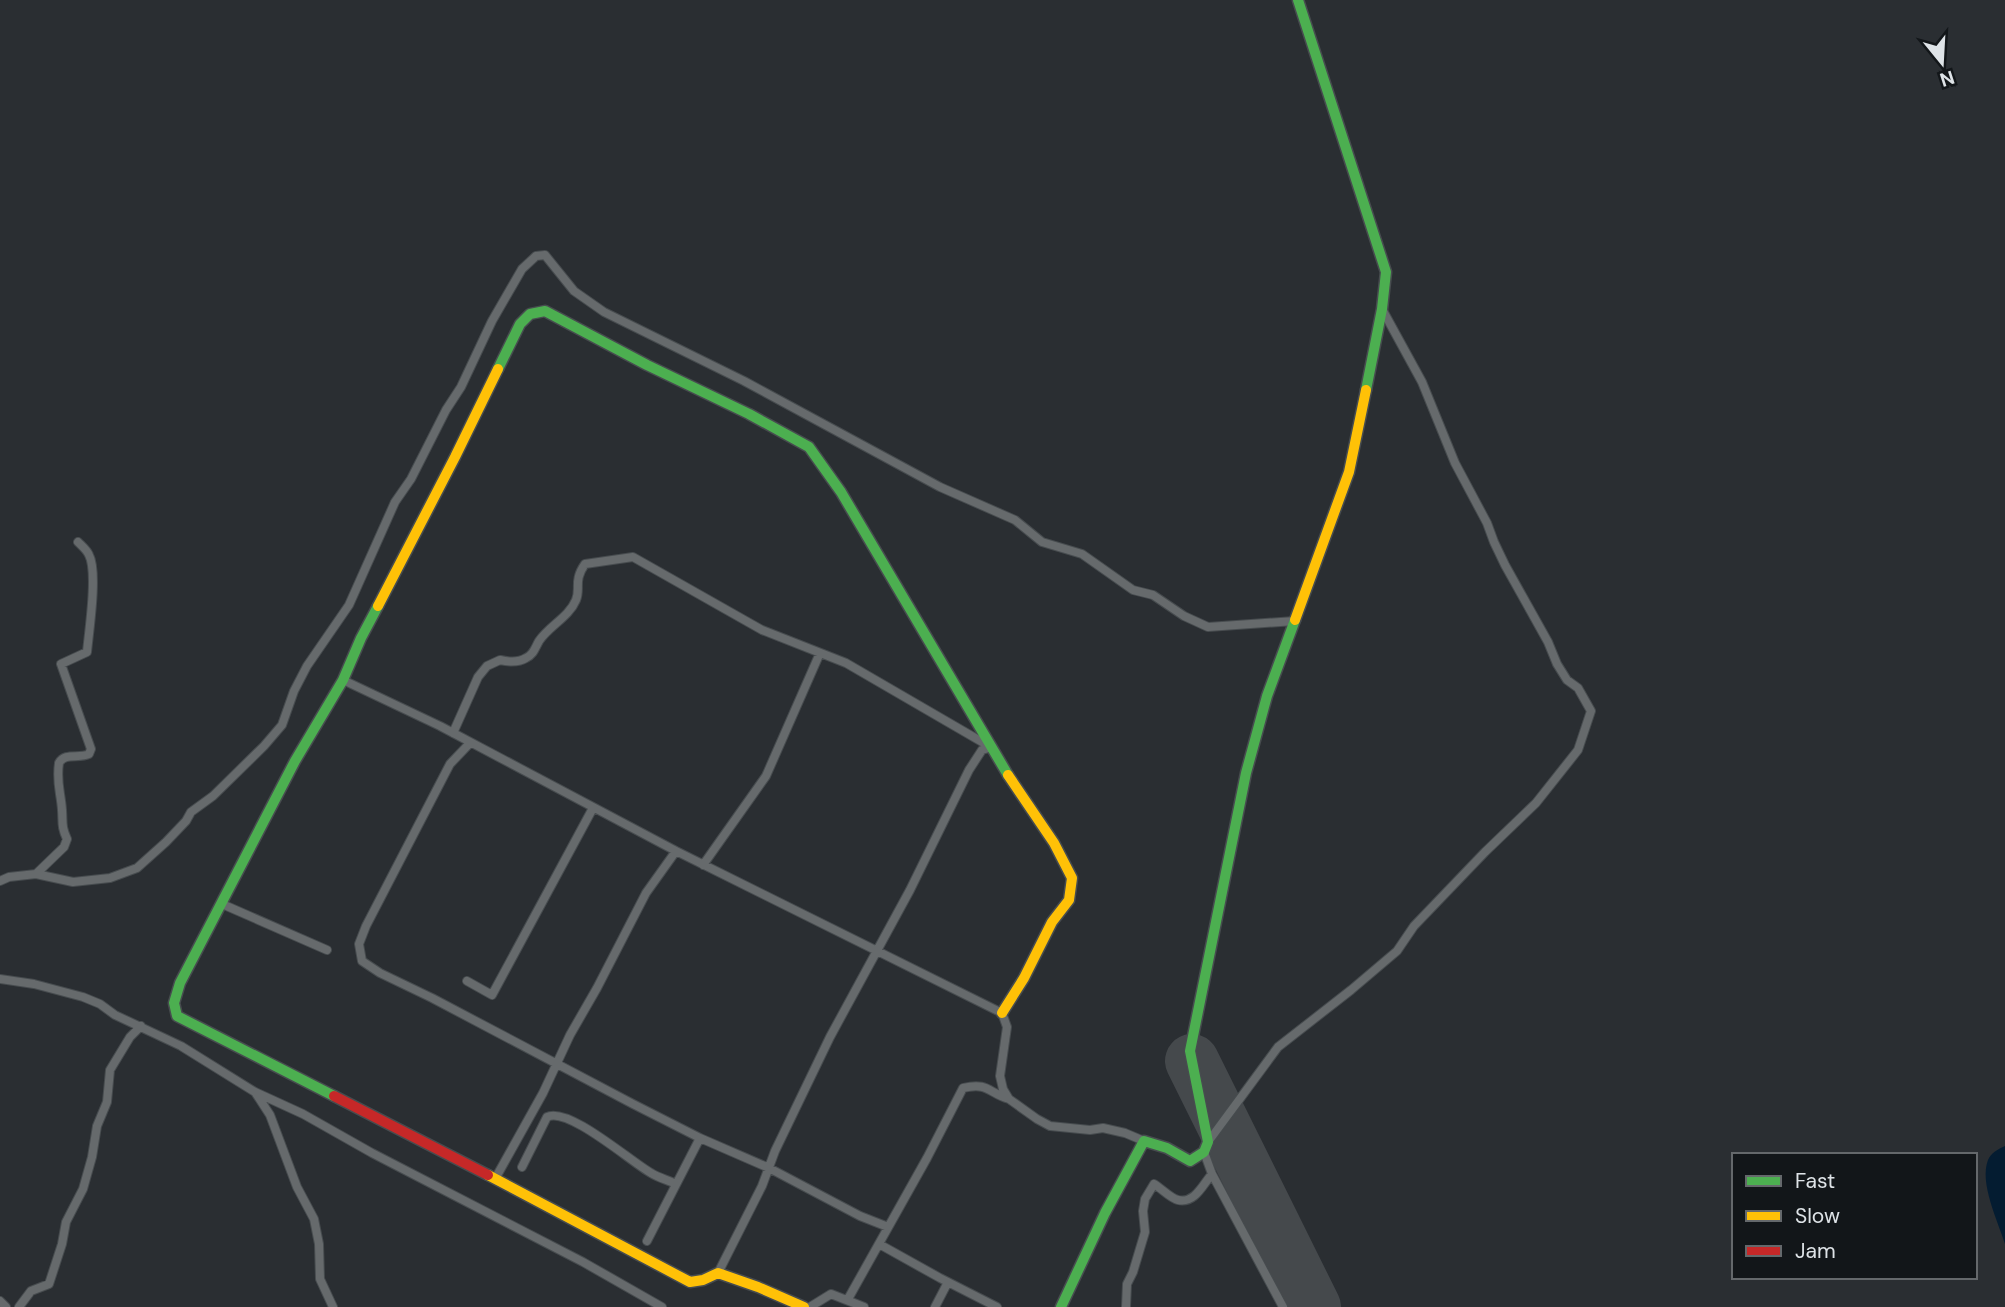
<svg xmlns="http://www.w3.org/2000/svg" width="2005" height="1307" font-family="'DM Sans',sans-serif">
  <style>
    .water { fill: #041c31 }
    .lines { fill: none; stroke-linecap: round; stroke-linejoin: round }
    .runway { stroke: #45494c; stroke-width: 54 }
    .street-casing { stroke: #474c4f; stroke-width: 10 }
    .fast-casing { stroke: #474c4f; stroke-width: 13 }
    .slow-casing { stroke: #474c4f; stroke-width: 13 }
    .jam-casing { stroke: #474c4f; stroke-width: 13 }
    .street { stroke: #666a6c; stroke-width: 8 }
    .fast { stroke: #4caf50; stroke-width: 10 }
    .slow { stroke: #ffc107; stroke-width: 10 }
    .jam { stroke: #c62828; stroke-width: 10 }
  </style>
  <rect width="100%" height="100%" fill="#2a2e32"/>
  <path class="water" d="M2005,1146v98c-7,-23 -26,-61 -17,-84 3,-7 10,-11 17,-14z"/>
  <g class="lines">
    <path class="runway" d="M1192,1061l122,246"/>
    <defs>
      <path id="street" d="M343,680l97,46 236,125 326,162 5,14 -7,49 3,13 6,10 28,20 13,7 40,4 13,-2 22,5 19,8
        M453,733l25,-56 9,-11 13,-6c9,2 18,3 26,-2 8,-4 9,-10 13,-17 10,-15 30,-24 37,-41 5,-12 -3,-19 9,-36l48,-7 129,73 84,33 143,83
        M470,743l-20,21 -84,162 -7,18 3,17 18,12 52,25 201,106 67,34 69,30 91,48 28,11
        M703,865l63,-89 54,-123
        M36,874l28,-27 3,-8c-6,-13 -4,-16 -5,-29 -1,-17 -6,-27 -3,-47 6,-11 20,-4 30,-9l2,-5 -30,-85 26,-12c2,-21 11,-80 2,-97 -2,-5 -7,-9 -11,-13
        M0,881l9,-4 27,-3 37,8 37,-4 27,-10 29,-26 20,-21 5,-9 22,-16 51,-50 18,-21 12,-34 13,-25 42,-61 46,-103 16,-23 35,-69 15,-23 31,-66 30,-52 14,-13 9,-1 29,36 30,21 140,69 196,106 75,33 27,22 40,12 51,36 20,5 31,21 24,11 87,-6
        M222,904l105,46
        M0,979l34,5 49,13 17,7 15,11 66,31 74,46 48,22 69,39 211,109 79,45
        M467,981l25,14 101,-187
        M255,1092l15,23 27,72 17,32 5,25 1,35 13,28
        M1208,1142l70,-95 73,-57 46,-39 17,-25 71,-74 51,-49 42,-53 13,-39 -13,-23 -11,-8 -10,-16 -9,-22 -43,-77 -11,-23 -7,-19 -32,-60 -33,-81 -40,-73
        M1204,1152l8,22 71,133
        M522,1167l25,-50c21,-11 84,45 104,56 8,5 17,7 25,11
        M495,1179l48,-86 27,-58 27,-47 49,-95 30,-42
        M647,1241l53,-103
        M879,1244l61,34 57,29
        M718,1273l44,-87 13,-35 55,-114 80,-147 59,-120 13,-20 10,-3
        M848,1299l79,-141 36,-70c26,-6 25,5 46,11
        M0,1301l6,6
        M19,1307l12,-16 18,-7 13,-40 4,-22 17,-33 9,-32 5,-31 10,-24 3,-32 20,-33 11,-11
        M810,1307l21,-13 33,13
        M935,1307l13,-25
        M1126,1307l1,-23 6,-12 12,-40 -2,-21 2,-12 9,-15c7,4 16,14 24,16 17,4 25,-16 34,-26"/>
      <path id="fast" d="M1298,0l88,272 -4,37 -16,81
        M498,369l22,-45 10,-10 15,-3 102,54 102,49 60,33 32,45 167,283
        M334,1096l-157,-80 -3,-13 6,-20 115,-222 48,-81 18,-42 17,-32
        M1061,1307l44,-94 39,-72 23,7 23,13 14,-9 4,-10 -18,-91 56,-278 21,-77 28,-76"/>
      <path id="slow" d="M378,606l77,-149 43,-88
        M1295,620l54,-148 17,-82
        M1002,1013l22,-35 28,-56 17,-22 3,-22 -18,-35 -46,-68
        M488,1175l202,107 13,-2 15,-7 40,14 46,20"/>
      <path id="jam" d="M334,1096l154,79"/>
    </defs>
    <use href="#street" class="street-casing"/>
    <use href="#fast" class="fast-casing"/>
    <use href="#slow" class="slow-casing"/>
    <use href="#jam" class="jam-casing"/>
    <use href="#street" class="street"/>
    <use href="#fast" class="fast"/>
    <use href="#slow" class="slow"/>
    <use href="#jam" class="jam"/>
  </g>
  <rect x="1732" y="1153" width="245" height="126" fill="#121619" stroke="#64686b" stroke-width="2"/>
  <rect x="1746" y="1176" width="35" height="10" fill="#4caf50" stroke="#64686b" stroke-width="2"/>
  <text x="1795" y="1188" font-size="21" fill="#dee3e7">Fast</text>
  <rect x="1746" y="1211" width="35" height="10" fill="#ffc107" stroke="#64686b" stroke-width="2"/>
  <text x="1795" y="1223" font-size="21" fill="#dee3e7">Slow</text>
  <rect x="1746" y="1246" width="35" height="10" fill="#c62828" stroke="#64686b" stroke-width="2"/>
  <text x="1795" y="1258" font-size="21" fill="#dee3e7">Jam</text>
  <g transform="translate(1942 63) rotate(162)" stroke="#121619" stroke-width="5" paint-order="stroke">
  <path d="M0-5L12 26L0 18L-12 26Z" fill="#dee3e7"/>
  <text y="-10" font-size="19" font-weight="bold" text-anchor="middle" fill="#dee3e7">N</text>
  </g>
</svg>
